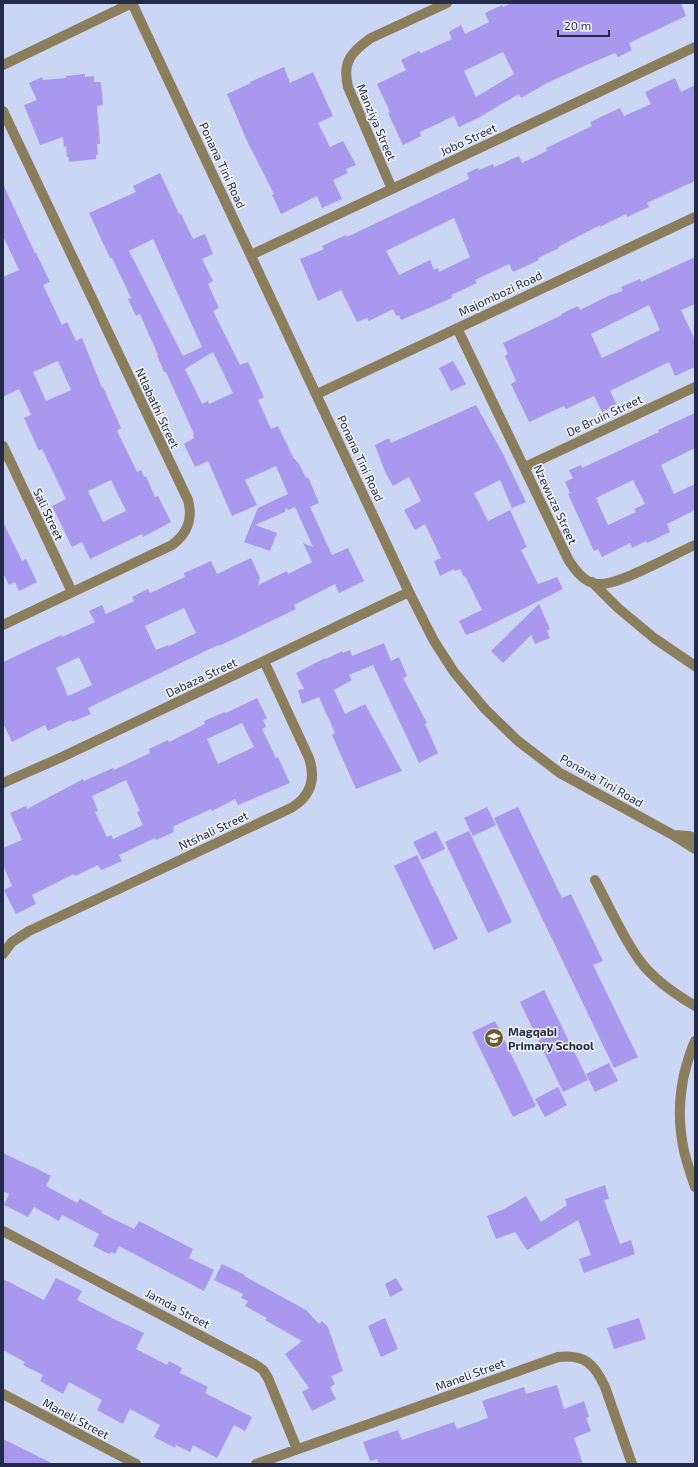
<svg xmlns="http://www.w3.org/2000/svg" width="698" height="1467" font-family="'Exo 2',sans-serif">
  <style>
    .building { fill: #a899ef; fill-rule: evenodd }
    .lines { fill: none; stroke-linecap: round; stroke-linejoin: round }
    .minor { stroke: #8a7e5d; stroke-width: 10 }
    .labels { text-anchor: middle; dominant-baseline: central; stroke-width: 3; stroke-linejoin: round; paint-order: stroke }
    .street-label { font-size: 12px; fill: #232b48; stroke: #f4f7fe }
    .poi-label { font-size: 12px; font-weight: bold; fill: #232b48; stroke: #f4f7fe; text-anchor: start }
  </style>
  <rect width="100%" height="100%" fill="#cbd5f4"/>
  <path class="building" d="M512,3h169l5,13 -57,27 3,7 -14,7 -3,-4 -33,14 -35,16 -26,15 -2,-4 -41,24 -19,9 -5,-11 -34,16 1,4 -18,9 -15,-32 2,-1 -13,-28 29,-14 -5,-10 18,-9 2,2 31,-14 -3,-7 12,-7 4,9 24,-12 -4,-9 17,-8 1,2zM503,52l11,22 -38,23 -12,-26z
    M284,67l6,16 23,-11 20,44 -15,7 12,24 13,-6 13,24 -10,4 2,4 -15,7 9,19 -20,9 -5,-12 -36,18 -9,-19 2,-1 -27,-53 -20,-47 24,-11 -1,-1z
    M85,74v3l9,-1v6h7l2,23 -6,1 3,38h-3l1,11h-2v4l-27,3v-5h-2l-1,-11 -2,1 -1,-10 -23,8 -16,-40 13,-5 -8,-17 13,-6 1,3 23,-2v-2z
    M675,78l6,14 14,-7v96l-48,22 2,4 -22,10 -1,-3 -26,13v-2l-42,22 1,1 -21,10 1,2 -26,12 -4,-8 -34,16 2,3 -26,12 1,3 -51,22 -2,-5 -3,1 -3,-7 -24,12 -2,-3 -10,4 -16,-32 -23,11 -18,-42 24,-10 -2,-3 24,-11 1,2 122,-58 -2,-6 11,-5 1,2 14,-6 1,3 25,-11 3,7 25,-12 -1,-3 46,-22 -2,-4 30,-14 4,8 27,-12 -6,-12zM454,218l16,39 -31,15 -1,-4 -4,2 -4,-10 -31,15 -13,-24z
    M160,173l19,41h2l12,25 12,-5 8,20 -11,5 11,22 -5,3 11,24 -6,3 27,54 8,-3 16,35 -6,3 13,29 7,-3 16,33h1l2,3h1l8,16 2,-1 11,26 -9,4 22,48 16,-7 16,33 -25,12 -4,-9 -41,21 2,4 -77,37 -1,-1 -130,63 3,6 -19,8 -1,-2 -23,11 -3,-6 -33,17 -9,-19v-61l58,-27 1,2 33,-15 -6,-11 13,-6 4,9 28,-13 -2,-4 16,-8 2,4 35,-16 -1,-4 27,-12 6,13 34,-16 9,20 -2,7 29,-14 1,3 24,-12 -9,-19 10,4 -18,-40 -7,3 -2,-3 -1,5 -30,13 22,8 -7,18 -26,-9 14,-34 30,-14 -12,-28 -31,14 12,25 -25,11 -24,-55 -13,6 -11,-23 10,-6 -1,-3 1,-1 -28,-62h-2l-7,-17h1l-18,-41 -4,2 -8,-17 3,-1 -19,-40h-2l-21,-45 47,-21 -3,-6zM153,239l49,108 -19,9 -54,-105zM213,352l20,41 -24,11 -1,-3 -6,3 -17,-35zM184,608l12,25 -27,13 -1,-1 -12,5 -11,-24zM79,657l13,28 -24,11 -12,-28z
    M3,184l23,50 9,19h1l14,29 -7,3 19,40 5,-3 9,19 6,-3 20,50 1,-1 18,41 -4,3 20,41 4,-2 3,7 2,-1 9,21 3,-1 13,26 -28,15 -1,-3 -52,25 -8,-17 -10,5 -20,-41 14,-7 -24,-50 -3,2 -15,-33 7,-3 -12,-26 -16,8v-120l16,-7 -16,-34zM58,361l13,29 -25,11 -13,-29zM111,480l15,31 -23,11 -15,-31z
    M695,257v47l-14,6 14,30v27l-20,9 -6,-14 -59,29 7,14 -15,7 -8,-16 -28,13 -2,-3 -35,16 -18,-38 5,-3 -11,-25 3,-2 -5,-11 59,-28 -1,-1 17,-8 2,4 30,-15 13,-4 -2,-4 19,-8 1,3zM649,305l11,25 -58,28 -11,-24z
    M453,361l13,23 -15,7 -12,-23z
    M476,405l26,47 24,50 -14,6 -12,-28 -26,13 14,28 22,-11 17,37 -6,3 17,34 19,-7 6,12 -81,40 -16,6 -7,-14 23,-11 -17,-34 -1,1 -4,-8 -5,2 -1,-2 -14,7 -6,-15 7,-3 -16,-34 -10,6 -11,-20 17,-9 -12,-24 -16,9 -8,-14 -10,-27 14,-7 2,5z
    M695,413v35l-34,17 13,29 21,-10v26l-28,14 3,8 -23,11 -1,-2 -14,7 -2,-5 -28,14 -4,-8 -4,2 -26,-57 2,-1 -5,-11 8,-4 -4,-8 12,-5 1,3 77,-36 -1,-2zM633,480l12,24 -11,5 2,3 -28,13 -11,-24h1l-2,-3z
    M3,522l19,39 4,-2 11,23 -18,9 -4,-9 -6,3 -6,-12z
    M539,604l11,25 -3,2 3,7 -15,6 -4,-9 -28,28 -12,-12z
    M384,643l7,18 8,-4 8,19 -4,2 24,45 -2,1 13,29 -19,10 -46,-98 -24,10 3,5 -18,10 11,24 20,-10 37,67 -46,18 -24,-54 3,-2 -16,-36 -17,7 -4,-14 6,-1 -8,-16 29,-15 1,1 16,-8 1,2 7,-3 2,6z
    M257,698l10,20 -4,2 3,7 -4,2 14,29 2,-1 12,26 -52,22 -3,-6 -23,12 -1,-2 -37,17 -1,2 1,4 -18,8 -1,-2 -36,17 3,6 -21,9 -3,-5 -23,11 -1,-2 -42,21 4,9 -20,10 -12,-24 8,-4 -9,-21v-17l19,-8 -12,-27 16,-7 1,3 56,-30 1,2 29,-13 1,2 36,-17 -1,-4 19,-9 1,2 36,-18 -1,-3 21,-9 1,1zM242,723l12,24 -36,17 -11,-25zM126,780l14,31 -3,1 6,13 -30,14 -2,-4 -4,2 -12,-25 3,-1 -6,-15z
    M487,807l9,18 -23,11 -9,-18z
    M518,807l44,91 9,-4 32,67 -10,4 45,92 -24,11 -120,-250z
    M436,831l9,18 -23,11 -9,-18z
    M469,831l43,91 -24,11 -43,-91z
    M417,855l41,84 -24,11 -40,-84z
    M544,990l44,90 -25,12 -43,-90z
    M495,1021l41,85 -23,11 -41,-85z
    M609,1063l9,18 -23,11 -9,-18z
    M558,1087l9,18 -22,12 -10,-18z
    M3,1153l29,14v-1l19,10 -5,10 31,17 3,-4 22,12 -1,2 33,16 5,-8 54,28 -4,9 25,12 -10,21 -85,-45 -4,8 -4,-2 -2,2 -16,-8 6,-12 -37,-19 -3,6 -25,-14 -6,10 -24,-12 5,-11 -6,-3z
    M605,1185l4,14 -5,1 16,44 11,-4 4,14 -51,19 -5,-14 12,-4 -13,-35 -51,30 -12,-18 -19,7 -9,-23 17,-7 22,-13 15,26 26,-17 -2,-6z
    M222,1264l23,11 -1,1 62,34 13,14 3,-3 6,6 15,44 -12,5 4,8 -5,3 6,12 -24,12 -10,-19 7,-4 -24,-34 17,-13 -37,-21 2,-2 -22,-12 3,-5 -7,-3 2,-4 -29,-14z
    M56,1278l26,13 -5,9 39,20 28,13 -8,16 31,16 2,-4 13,7 -2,5 28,14 -3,6 47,24 -7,14 -11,-6 -17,33 -24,-13 -3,7 -14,-7 -1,3 -21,-11 6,-12 -30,-16 -7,15 -26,-14 5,-10 -33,-18 -6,12 -23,-13 3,-6 -20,-10 2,-3 -22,-12v-71l41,21z
    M396,1278l7,12 -13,7 -5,-13z
    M385,1318l13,31 -17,8 -13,-31z
    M639,1318l7,21 -32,10 -7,-21z
    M557,1385l7,24 20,-8 5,16 -3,1 5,13 -17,7 9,26h-204l-2,-5 -7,2 -7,-19 35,-12 4,10 52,-18 3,7 31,-11 -6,-17 42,-14 2,7z
    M3,1439l50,25h-50z"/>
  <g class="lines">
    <path class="minor" d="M132,3l277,589 25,49 20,31 31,37 33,32 42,32 113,62 22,14
      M3,65l129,-62
      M3,111l185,389c5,19 0,33 -16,45l-169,80
      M392,189l-44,-102c-6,-25 3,-35 23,-49l76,-35
      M251,255l444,-208
      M457,328l111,231c7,11 16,24 30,25 20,2 76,-30 97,-39
      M317,394l378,-177
      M3,446l69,146
      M525,467l170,-80
      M592,582l26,26 36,30 41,28
      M3,783l59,-26 347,-165
      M673,835l16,1 6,2
      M595,880c14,26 28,58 45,81 14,19 35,33 55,45
      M3,954l9,-12 17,-11 262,-123c20,-12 25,-29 18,-50l-45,-97
      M695,1041c-15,35 -19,73 -11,110 3,12 7,24 11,36
      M3,1231l253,134 7,5 5,8 29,71
      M3,1394l133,70
      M256,1464l302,-107c26,-3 36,6 47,30l27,77"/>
  </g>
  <defs>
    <symbol id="school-disc" viewBox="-11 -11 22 22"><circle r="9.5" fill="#6d5c2a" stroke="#f4f7fe"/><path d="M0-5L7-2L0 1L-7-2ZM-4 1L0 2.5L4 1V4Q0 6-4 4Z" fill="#fff"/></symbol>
  </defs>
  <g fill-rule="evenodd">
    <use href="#school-disc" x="483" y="1027" width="22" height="22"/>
  </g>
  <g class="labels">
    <g class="street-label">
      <text transform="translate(377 122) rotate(67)">Manziya Street</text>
      <text transform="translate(468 139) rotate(-25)">Jobo Street</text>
      <text transform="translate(223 165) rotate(65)">Ponana Tini Road</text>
      <text transform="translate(500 293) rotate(-25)">Majombozi Road</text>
      <text transform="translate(158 408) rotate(65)">Ntlabathi Street</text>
      <text transform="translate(604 415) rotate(-25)">De Bruin Street</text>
      <text transform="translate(361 458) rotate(65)">Ponana Tini Road</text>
      <text transform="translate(556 504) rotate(65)">Nzewuza Street</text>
      <text transform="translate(49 514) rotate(65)">Sali Street</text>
      <text transform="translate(201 677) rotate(-25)">Dabaza Street</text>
      <text transform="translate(602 780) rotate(30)">Ponana Tini Road</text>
      <text transform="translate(213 830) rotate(-25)">Ntshali Street</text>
      <text transform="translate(178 1308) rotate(28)">Jamda Street</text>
      <text transform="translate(470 1374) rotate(-20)">Maneli Street</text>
      <text transform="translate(76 1418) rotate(28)">Maneli Street</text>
    </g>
    <g class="poi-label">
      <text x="508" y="1031">Magqabi<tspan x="508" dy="14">Primary School</tspan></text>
    </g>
  </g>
  <rect width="698" height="1467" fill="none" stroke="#232b48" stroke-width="8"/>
  <path d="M558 30v6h51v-6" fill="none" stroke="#232b48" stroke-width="2"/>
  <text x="564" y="30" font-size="12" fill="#232b48" stroke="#f4f7fe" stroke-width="3" paint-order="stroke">20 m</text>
</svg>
